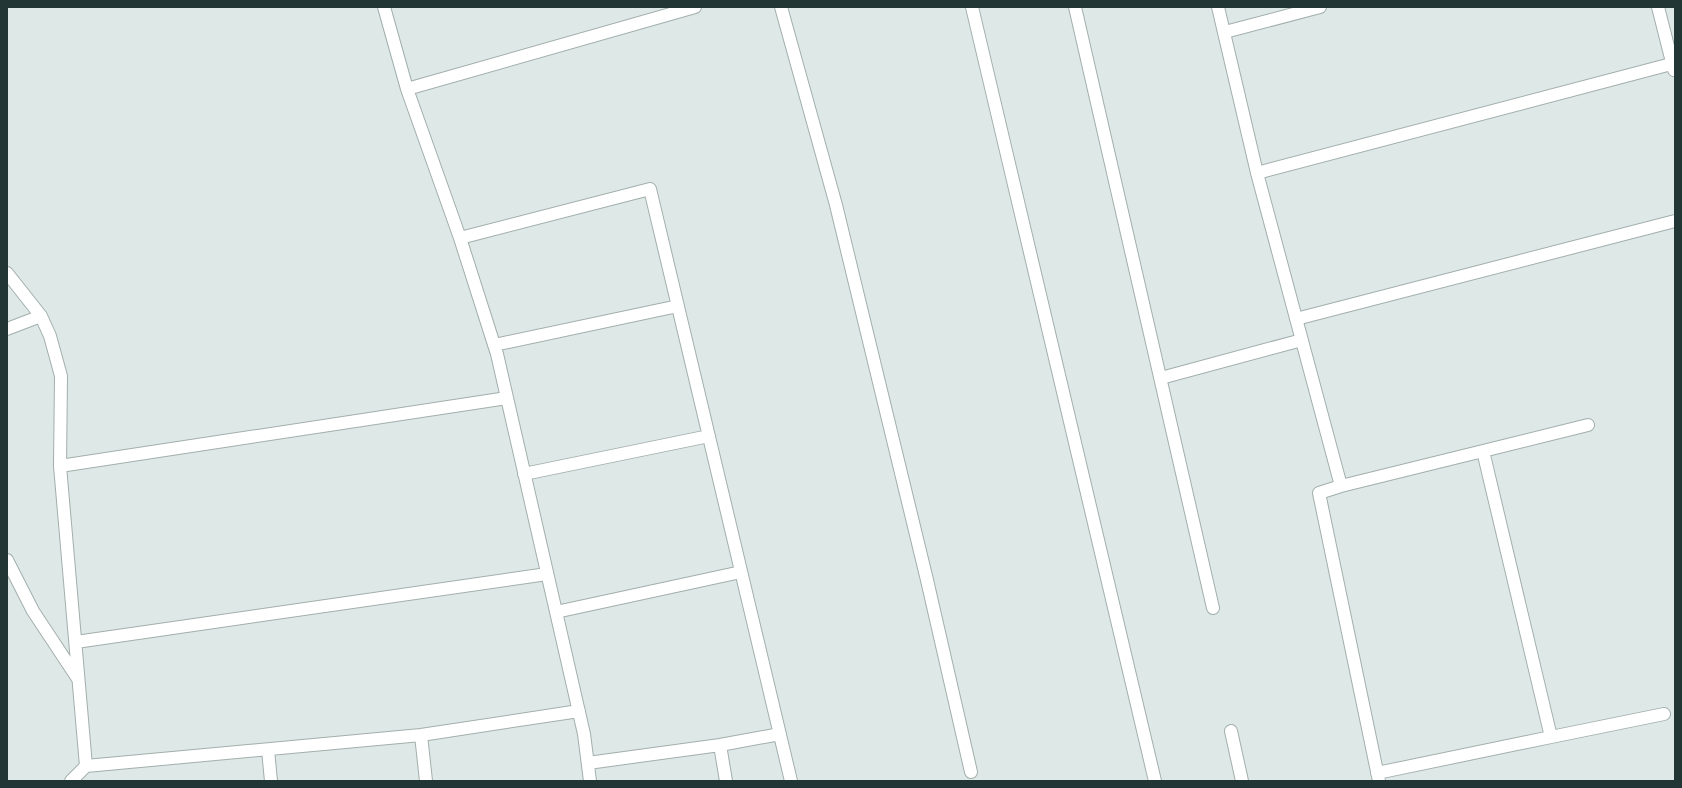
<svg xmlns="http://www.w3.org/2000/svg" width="1682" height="788" font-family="'PT Sans Narrow',sans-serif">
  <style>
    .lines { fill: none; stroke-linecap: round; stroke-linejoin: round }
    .street-casing { stroke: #a2afad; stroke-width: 14 }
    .street { stroke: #fff; stroke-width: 12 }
  </style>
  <rect width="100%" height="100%" fill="#dee8e6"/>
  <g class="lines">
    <defs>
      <path id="street" d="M384,7l23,82 53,149 37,116 87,380 6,47
        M781,7l55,198 91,375 44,192
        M972,7l183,774
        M1075,7l138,601
        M1218,7l39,166 84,313 -22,7 60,288
        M1658,7l16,63
        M1225,32l95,-25
        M407,89l288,-82
        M1257,173l418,-110
        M460,238l190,-49 141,592
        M7,273l34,43 9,20 11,40 -1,90 26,300 335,-31 158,-24
        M1296,319l379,-98
        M7,329l34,-13
        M494,345l184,-39
        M1161,378l141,-38
        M1483,451l105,-26
        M60,466l447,-68
        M524,474l185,-38
        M1341,486l142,-35 68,286 113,-23
        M7,560l26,51 45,68
        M556,612l185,-40
        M76,642l471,-68
        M1231,731l11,50
        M421,735l5,46
        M720,745l6,36
        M268,750l3,31
        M588,763l132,-18 60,-11
        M1377,773l174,-36
        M71,781l15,-15"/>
    </defs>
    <use href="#street" class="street-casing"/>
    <use href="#street" class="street"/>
  </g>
  <rect width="1682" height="788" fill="none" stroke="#213635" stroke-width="16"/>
</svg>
